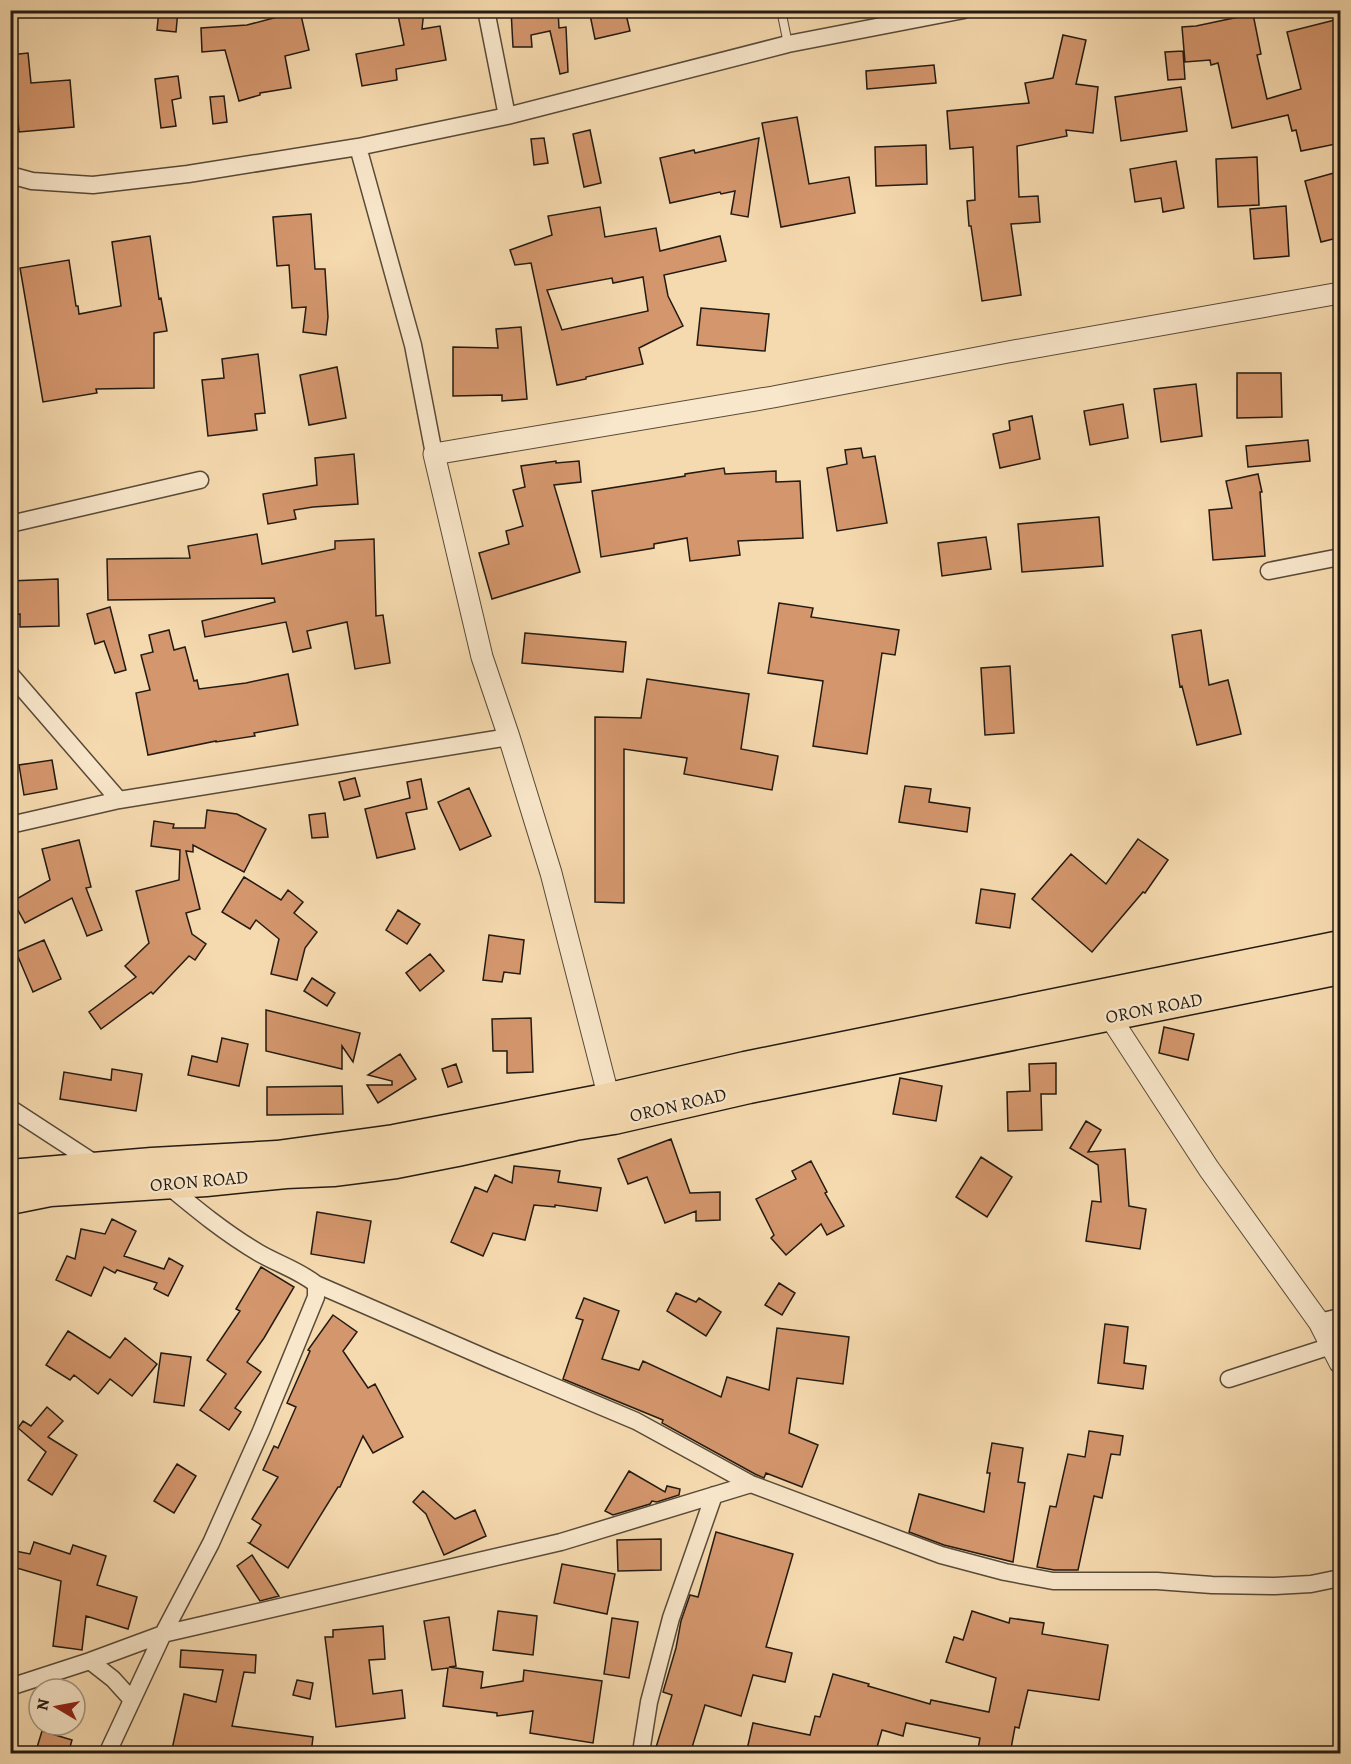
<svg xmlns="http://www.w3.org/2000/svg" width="1351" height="1764" font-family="Alegreya,serif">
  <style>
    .building { fill: #d4966d; stroke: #231a11; stroke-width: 1.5; fill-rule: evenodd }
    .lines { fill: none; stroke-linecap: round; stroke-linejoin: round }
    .service-casing { stroke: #584a38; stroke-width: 10 }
    .minor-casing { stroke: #584a38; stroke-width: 19 }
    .tertiary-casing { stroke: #584a38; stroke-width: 23 }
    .trunk-casing { stroke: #231a11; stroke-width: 31 }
    .service { stroke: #f9e7cb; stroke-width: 8 }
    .minor { stroke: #f9e7cb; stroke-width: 16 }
    .tertiary { stroke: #f9e7cb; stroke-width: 21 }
    .trunk { stroke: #f6daaf; stroke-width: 28 }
    .labels { text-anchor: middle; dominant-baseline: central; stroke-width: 4.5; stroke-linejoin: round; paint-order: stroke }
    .street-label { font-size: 18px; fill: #231a11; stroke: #f9e7cb }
  </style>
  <rect width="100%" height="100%" fill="#f6daaf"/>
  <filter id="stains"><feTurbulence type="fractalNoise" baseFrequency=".00333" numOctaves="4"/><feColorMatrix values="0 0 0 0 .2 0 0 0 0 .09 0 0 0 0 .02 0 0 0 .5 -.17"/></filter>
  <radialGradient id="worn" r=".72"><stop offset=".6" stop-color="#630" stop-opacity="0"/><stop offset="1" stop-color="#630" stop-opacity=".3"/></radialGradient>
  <path class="building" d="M159,10h19l-2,22 -19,-2z
    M397,10h27l-2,19 18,-3 6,34 -50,9 1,11 -35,6 -6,-32 48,-9z
    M511,10h47l1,18 7,-1 2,45 -8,2 -10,-43 -19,4 1,12h-19z
    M589,10h36l5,21 -35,8z
    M300,11l9,39 -24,6 6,32 -31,5v2l-21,6 -14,-51 -23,2 -1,-24 46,-3z
    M1253,14l8,40 -4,1 10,44 34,-10 -14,-57 48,-12 6,22v101l-40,8 -5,-21 -4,1 -4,-16 -56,13 -14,-65 -7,2 -1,-5 -25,2 -3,-35 14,-1z
    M1063,35l23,5 -10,44 22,3 -5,46 -27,-3 1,6 -50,10 2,51 19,-1 2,26 -29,2 10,71 -39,6 -11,-75h-2l-2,-25 8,-1 -2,-53 -23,2 -3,-38 82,-8 -4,-20 28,-5z
    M1183,51l2,28 -17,1 -3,-28z
    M28,53l3,30 39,-3 4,47 -55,5 -4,-43h-5v-34z
    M934,65l2,18 -69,6 -1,-18z
    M178,76l3,22 -9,2 4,26 -15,2 -6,-49z
    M1181,87l6,44 -66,10 -6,-44z
    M224,96l3,26 -14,2 -3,-27z
    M797,117l12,67 40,-7 6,36 -74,14 -19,-104z
    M590,130l11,53 -17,4 -11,-53z
    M544,138l4,25 -14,2 -3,-26z
    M759,138l-11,79 -17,-3 4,-23 -14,3 -1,-2 -50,11 -10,-45 34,-8 1,3z
    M926,145l1,39 -51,2 -1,-39z
    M1257,157l2,48 -41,2 -2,-48z
    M1176,161l8,47 -21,4 -2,-14 -26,4 -5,-33z
    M1341,171v66l-20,5 -16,-61z
    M1286,206l3,50 -35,3 -4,-50z
    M600,207l5,30 51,-9 4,23 60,-15 6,25 -62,14 4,21 15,30 -44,22 4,16 -57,13v2l-29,6 -26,-122 -16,2 -5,-15 42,-15 -4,-19zM643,277l5,34 -86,19 -15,-40 65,-12 1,5z
    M311,214l4,55h10l3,48 -2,18 -23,-3 3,-25 -14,1 -3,-43 -12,1 -4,-49z
    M150,236l9,63 2,-1 6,33 -13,2v55l-58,1 1,4 -54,9 -23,-134 49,-8 7,46h2l1,8 42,-8 -9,-64z
    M701,308l68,6 -4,37 -68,-6z
    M521,327l6,72 -25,2v-6l-49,1v-49l45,1 -2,-19z
    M258,354l7,59 -10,1 2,16 -49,6 -6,-56 22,-2 -2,-19z
    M337,367l9,51 -37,7 -9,-50z
    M1237,373h44l1,44 -45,1z
    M1196,384l6,52 -41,6 -7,-53z
    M1123,404l5,34 -38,7 -6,-34z
    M1032,416l8,43 -40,9 -7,-34 17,-4 -1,-9z
    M1308,440l2,21 -62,6 -2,-21z
    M861,448l2,10 12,-2 12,67 -50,8 -10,-63 20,-4 -2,-14z
    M354,454l4,50 -45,3 -19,3 2,9 -28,5 -5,-30 54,-9 -2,-27z
    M556,461v2l23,-2 2,21 -27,3 26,87 -88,27 -13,-46 30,-9 -3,-13 17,-5 -10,-36 12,-3 -4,-21z
    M724,468l1,6 51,-3v11l24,-1 3,57 -65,3 2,14 -50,6 -3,-23 -33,6v4l-53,9 -9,-66 63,-10 30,-5v-2z
    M1258,474l4,18h-2l5,64 -52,4 -4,-50 23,-2 -6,-27z
    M1099,517l4,49 -81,6 -4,-48z
    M257,534l5,30 73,-15v-8l39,-2 2,77 7,-1 7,48 -35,6 -8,-47 -40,9 4,17 -18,4 -7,-30 -81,15 -3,-16 73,-19 -1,-4 -166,2 -1,-41 83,-1 -2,-12z
    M986,537l5,32 -49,7 -4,-33z
    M58,579l1,47 -39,1v-13l-10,1v-34z
    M779,603l34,5 -2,9 88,13 -4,25 -13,-2 -15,101 -54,-8 10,-65 -55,-8z
    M110,607l16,63 -11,3 -11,-32 -9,3 -8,-30z
    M169,630l5,20 11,-3 9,34 3,-1 2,9 47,-6 42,-9 10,51 -44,8 1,3 -39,6v-1l-68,14 -12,-62 14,-3 -9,-35 12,-3 -4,-17z
    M1201,630l8,55 19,-5 13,54 -44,11 -15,-59 -2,1 -8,-52z
    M525,633l101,9 -3,30 -101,-9z
    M1010,666l4,67 -29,2 -4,-67z
    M647,679l102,15 -8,55 37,7 -6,34 -88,-16 3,-16 -63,-9v154l-29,-1v-185l46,1z
    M52,760l5,29 -33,6 -5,-30z
    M355,778l5,18 -16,4 -5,-18z
    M421,779l6,30 -21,4 9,36 -38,9 -12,-49 45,-11 -3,-16z
    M905,786l26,3 -2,13 41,6 -3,24 -68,-10z
    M469,788l22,48 -31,14 -22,-48z
    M207,810l30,4 29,15 -22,43 -51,-27v7l-7,-1 14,58 -14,4 6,21 14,10 -11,16 -6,-4 -36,38 -2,-2 -50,37 -12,-17 47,-35 -11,-11 24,-23 -13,-52 43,-11 1,-30 -29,-4 3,-25 20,3 -1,4h32z
    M325,813l3,24 -16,1 -3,-23z
    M1138,839l30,21 -23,33 -2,-1 -51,60 -60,-53 39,-45 35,30z
    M79,840l12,47 -5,1 16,42 -15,6 -15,-38 -47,25 -12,-22 37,-21 -8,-31z
    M244,877l37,23 7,-10 15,12 -9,11 23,19 -12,16 -8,32 -26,-6 8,-35 -23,-19 -6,9 -28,-17z
    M981,889l34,5 -5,34 -34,-5z
    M398,910l22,14 -13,20 -21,-14z
    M489,935l35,5 -4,34 -16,-2 -2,10 -19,-2z
    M44,940l17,39 -28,13 -17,-40z
    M430,954l14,17 -24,20 -14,-18z
    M312,978l23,15 -8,13 -23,-15z
    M266,1010l94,23 -7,29 -11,-16v23l-76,-18z
    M531,1018l2,54 -26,1v-22h-14l-1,-32z
    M1164,1027l30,7 -6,26 -29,-7z
    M222,1038l26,6 -9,42 -51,-11 4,-19 25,6z
    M400,1054l16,25 -38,24 -11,-18h25v-4l-24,-6z
    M1056,1063v31h-15l1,36 -34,1 -1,-39 23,-1 -1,-27z
    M456,1064l6,18 -14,5 -6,-18z
    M112,1069l30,5 -6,37 -76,-12 4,-27 47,8z
    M900,1078l42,8 -6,35 -43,-7z
    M342,1086l1,28 -76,1v-28z
    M1086,1121l15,9 -13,22 37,-3 4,57 17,3 -6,40 -54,-8 6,-40 9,1 -3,-37 -28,-17z
    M671,1139l19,54 30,-1v28l-24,1v-10l-31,12 -18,-46 -19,7 -10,-25z
    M981,1157l31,20 -25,40 -31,-20z
    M811,1161l16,31 -2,1 19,33 -17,9 -6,-11 -35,31 -15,-17 3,-3 -18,-36 40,-20 -4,-8z
    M514,1166l46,5 -2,11 43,6 -4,23 -42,-6v2l-21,-2 -9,35 -32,-7 -10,23 -32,-14 24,-55 12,5 8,-17 17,8z
    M317,1212l54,9 -7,42 -53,-9z
    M112,1219l24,12 -12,25 40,13 5,-11 14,8 -15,30 -14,-7 3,-6 -40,-13 -2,3 -11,-6 -13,29 -35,-16 11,-24 8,3 6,-30 24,5z
    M261,1267l33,20 -30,51 -17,24 14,10 -26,36 6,4 -12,18 -29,-20 26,-36 -19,-14 33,-49 -4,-2z
    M779,1283l16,10 -13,22 -17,-10z
    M676,1293l20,9 3,-4 22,14 -15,24 -39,-25z
    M584,1298l35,13 -17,48 37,11 4,-9 78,36 6,-20 42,13 8,-62 72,9 -6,47 -46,-6 -8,55 29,12 -16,42 -36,-14 -2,5 -9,-4 -93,-51 1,-3 -100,-41 20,-59 -7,-2z
    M333,1315l24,17 -14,19 25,37 7,-4 28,53 -30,16 -10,-17 -23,51h-2l-50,81 -39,-25h1l11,-18 -9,-6 26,-42 -15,-7 11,-24 4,2 18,-41 -9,-4 23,-52 -2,-1z
    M1105,1324l23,3 -4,36 22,3 -3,23 -45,-6z
    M68,1331l42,27 15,-20 32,26 -25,32 -22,-17 -12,15 -24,-19 -4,5 -24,-15z
    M161,1353l30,4 -7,49 -30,-4z
    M47,1407l16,14 -15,16 29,18 -25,40 -24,-15 18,-28 -28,-24 5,-7 8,5z
    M1089,1431l34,5 -3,19 -9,-1 -9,44 -8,-2 -16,74h-24l-17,-3 13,-61 6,1 12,-53 17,3z
    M992,1443l31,5 -5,34 7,1 -12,79 -69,-17 -35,-13 10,-38 65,18 6,-39h-3z
    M177,1464l19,12 -22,37 -20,-12z
    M629,1471l36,21 2,-6 13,3 -1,6 -22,7 -5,-1 -2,3 -37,11 -8,-4z
    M423,1491l32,28 20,-9 11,26 -42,19 -18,-41 -13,-12z
    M716,1532l77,22 -27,93 26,6 -7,29 -32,-7 -12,41 -36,-11 -15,49h-36l18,-59 -9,-3 13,-44 5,-27 9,-26 8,2z
    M661,1539v31l-43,1 -1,-31z
    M34,1542l36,12 3,-9 33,11 -9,29 40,12 -9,32 -42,-13 -4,34 -29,-4 8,-65 -51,-15v-16l20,4z
    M252,1555l27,41 -19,5 -23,-35z
    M562,1564l53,10 -8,40 -53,-11z
    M498,1611l39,5 -4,39 -40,-5z
    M972,1611l37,12 1,-5 34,5 -2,11 66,11 -9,55 -71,-10 -9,38 -4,-1 -5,27h-33l3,-16 -74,-15 -3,13 -21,-6 -7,24 -24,-7 -2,7h-103l7,-31 57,12 5,-19 5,1 13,-43 36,10 -1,2 62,18 1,-4 58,12 7,-34 -50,-16 8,-25 9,3z
    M449,1617l7,49 -7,1 34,5 -2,16 42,-7 1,-11 78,11 -9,62 -63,-10 3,-22 -36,5v-3l-54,-7 5,-38 -16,2 -8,-49z
    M612,1618l26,4 -9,56 -25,-4z
    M383,1626l2,33 -16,1 4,34 29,-4 3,28 -69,9 -11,-90h8v-7z
    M181,1650l75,5 -1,18 -11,-1 -12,54 81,11 -2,17h-140l13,-60 32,8 7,-32 -43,-3z
    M297,1680l16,3 -3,16 -17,-4z
    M42,1731l30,9 -4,14h-33z"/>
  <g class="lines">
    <defs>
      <path id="service" d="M781,10l7,34"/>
      <path id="minor" d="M486,10l21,106
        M358,147l55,198 21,109
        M10,175l22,6 61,4 95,-11 170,-27 149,-31 281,-72 176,-34
        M10,524l190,-44
        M1269,571l71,-14
        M10,674l109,126 390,-63
        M10,825l109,-25
        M10,1108l89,58
        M316,1284l177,77 143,60 115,63 190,71 64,17 48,9h104l55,4 63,1 36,-2 29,-6
        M1319,1322l21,-5
        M1229,1379l102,-33
        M90,1661l23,18 19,21
        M10,1687l80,-26 73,-27 398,-92 190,-58
        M107,1754l56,-120 48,-91 50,-112 55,-134v-13c-18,-14 -38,-20 -57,-31 -34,-20 -63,-44 -93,-69
        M644,1754l-2,-8 7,-44 22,-84 43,-123"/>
      <path id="tertiary" d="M1108,1005l2,12 99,152 110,153 21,41
        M612,1110l-61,-237 -42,-136 -27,-80 -48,-203 339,-57 235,-45 332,-59"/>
      <path id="trunk" d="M10,1174l142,-12 125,-7 117,-16 216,-42 135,-31 595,-121
        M10,1200l40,-8 156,-10 80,-8 47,-2 63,-8 61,-12 118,-26 39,-6 135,-31 591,-119"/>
    </defs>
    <use href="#service" class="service-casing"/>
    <use href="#minor" class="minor-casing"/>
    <use href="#tertiary" class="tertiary-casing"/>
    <use href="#trunk" class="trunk-casing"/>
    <use href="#service" class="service"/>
    <use href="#minor" class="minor"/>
    <use href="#tertiary" class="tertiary"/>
    <use href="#trunk" class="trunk"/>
  </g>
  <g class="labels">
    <g class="street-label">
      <text transform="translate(1154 1008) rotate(-11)">ORON ROAD</text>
      <text transform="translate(678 1105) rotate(-13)">ORON ROAD</text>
      <text transform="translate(199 1181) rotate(-5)">ORON ROAD</text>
    </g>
  </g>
  <rect width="1351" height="1764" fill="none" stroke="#f6daaf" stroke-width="36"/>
  <rect x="12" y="12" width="1327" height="1740" fill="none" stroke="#231a11" stroke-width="3"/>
  <rect x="18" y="18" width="1315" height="1728" fill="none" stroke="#231a11" stroke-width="1.5"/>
  <g transform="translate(57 1707) rotate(280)"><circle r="28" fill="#f9e7cb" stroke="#a39581" stroke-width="1.5"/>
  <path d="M0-4.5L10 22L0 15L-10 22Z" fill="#8f2418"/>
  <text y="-9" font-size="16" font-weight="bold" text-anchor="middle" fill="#231a11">N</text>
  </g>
  <rect width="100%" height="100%" filter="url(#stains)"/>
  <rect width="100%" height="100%" fill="url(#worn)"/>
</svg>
